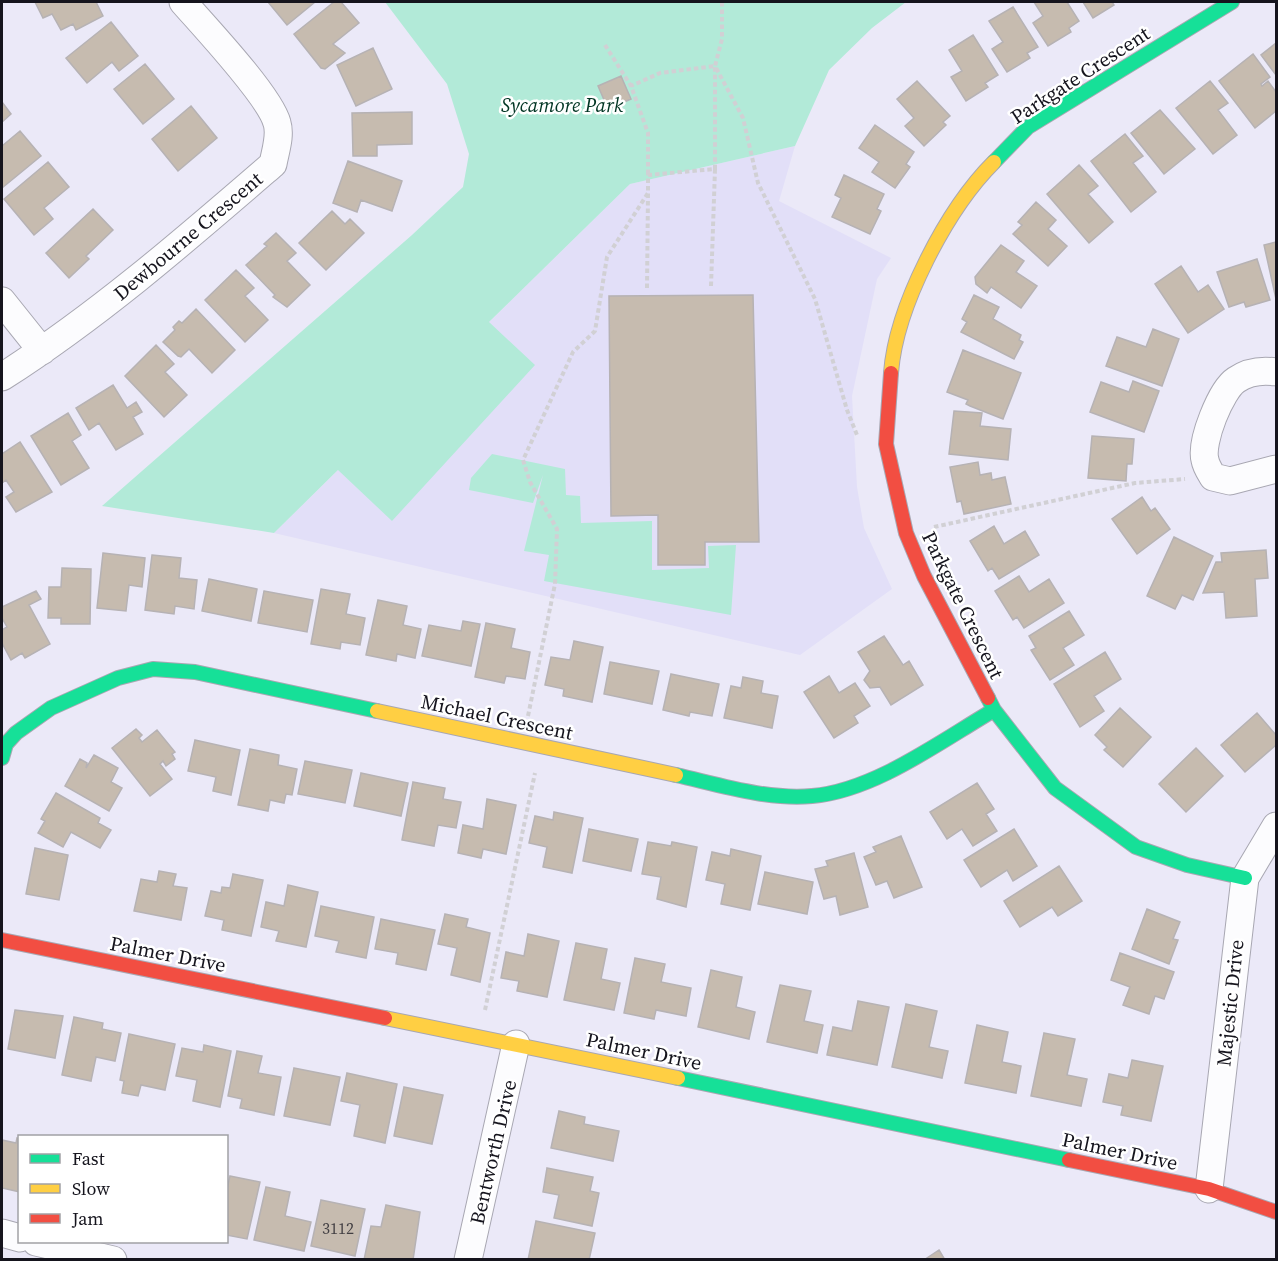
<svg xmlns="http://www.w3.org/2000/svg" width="1278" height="1261" font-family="'Source Serif 4',serif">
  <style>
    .built { fill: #e2dff8 }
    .green { fill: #b2ead8 }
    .building { fill: #c6bbaf; stroke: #b6b2b4; stroke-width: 1.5 }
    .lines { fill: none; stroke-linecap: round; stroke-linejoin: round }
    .street-casing { stroke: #a8a7b2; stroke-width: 29 }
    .fast-casing { stroke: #a8a7b2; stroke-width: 16 }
    .slow-casing { stroke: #a8a7b2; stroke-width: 16 }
    .jam-casing { stroke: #a8a7b2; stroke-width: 16 }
    .path { stroke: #d1d0d4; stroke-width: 4; stroke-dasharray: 4.5 3; stroke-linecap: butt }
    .street { stroke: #fcfcfe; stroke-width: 27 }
    .fast { stroke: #16e098; stroke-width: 14 }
    .slow { stroke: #ffcf43; stroke-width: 14 }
    .jam { stroke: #f24e42; stroke-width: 14 }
    .labels { text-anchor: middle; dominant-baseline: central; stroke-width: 5; stroke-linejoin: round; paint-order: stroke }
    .number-label { font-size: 16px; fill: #413e42 }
    .street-label { font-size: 20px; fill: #15141d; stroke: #fff }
    .park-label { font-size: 20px; font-style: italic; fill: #003523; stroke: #fff }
  </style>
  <rect width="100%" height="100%" fill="#ebe9f8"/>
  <path class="built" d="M795,146l-16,55 112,57 -14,21 -25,117 5,91 7,41 28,61 -92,66 -526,-122 356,-349z"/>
  <path class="green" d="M385,2h521l-34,26 -43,42 -34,76 -165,38 -141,138 46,43 -143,156 -54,-51 -64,63 -172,-27 310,-271 51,-48 6,-33 -22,-70z
    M492,454l73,15 1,26 14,1 1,27 71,-2v49l57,-2 -1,-22 28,-1 -5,70 -187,-34 5,-26 -25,-4 19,-76 -10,28 -64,-13 2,-12z"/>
  <path class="building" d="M35,2h61l7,14 -27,14 -3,-6 -12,6 -9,-16 -9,4z
    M268,2h47l-28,23z
    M334,2h7l18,21 -26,21 12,9 -20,16 -4,-1 -27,-34z
    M1034,2h33l12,19 -10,7 2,4 -23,14 -15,-23 10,-7z
    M1083,2h29l2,3 -21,13z
    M1013,7l25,40 -11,6 3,5 -23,14 -15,-23 11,-7 -14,-21z
    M111,22l27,34 -19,15 -7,-9 -25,21 -21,-25z
    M973,35l25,40 -13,8 3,4 -22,14 -15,-24 11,-6 -13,-21z
    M1276,43v32l-15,-20z
    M373,48l19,41 -36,17 -19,-41z
    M1253,54l17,23 -9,7 1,2 6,-5 8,11v19l-21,17 -36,-47z
    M145,64l29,35 -31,25 -29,-35z
    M621,76l10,23 -23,10 -10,-23z
    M917,81l33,35 -7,6 3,3 -22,21 -19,-20 9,-8 -17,-19z
    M1210,81l18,22 -10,7 19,25 -24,19 -37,-46z
    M2,102l9,12 -9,8z
    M191,106l26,32 -39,33 -26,-32z
    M1160,110l35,39 -31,25 -33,-41z
    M412,112v32l-35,1v11h-24l-1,-43z
    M875,125l39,27 -8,12 4,3 -15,21 -23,-16 7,-10 -20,-14z
    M20,131l21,25 -39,32v-42z
    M1125,134l18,22 -10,7 23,29 -25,20 -40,-51z
    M348,161l54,20 -10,30 -31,-11 -4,12 -24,-9z
    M48,162l21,25 -25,21 9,11 -19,16 -30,-36z
    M1079,165l19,21 -10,8 25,28 -24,21 -42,-49z
    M844,175l40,19 -7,15 4,2 -11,23 -38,-17 9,-19 -6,-3z
    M1036,202l20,18 -8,9 19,17 -19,20 -35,-32 9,-9 -4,-3z
    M93,209l20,21 -27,26 3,3 -20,19 -23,-25z
    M332,211l13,13 5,-5 14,14 -38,37 -27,-27z
    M276,233l20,20 -9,8 23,24 -23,22 -14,-10 2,-2 -29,-30 21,-19 -3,-2z
    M1276,242v57l-12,-54z
    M1001,245l23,16 -8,11 21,14 -16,22 -30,-21 -4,6 -11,-9 -1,-7z
    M1257,259l13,41 -24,7 -2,-5 -15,5 -12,-35z
    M1181,266l17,26 10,-7 16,24 -36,24 -33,-49z
    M236,270l18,18 -9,8 23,24 -23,22 -40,-42z
    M753,295l6,247h-54v23h-47v-50l-47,1 -2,-220z
    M974,295l25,12 -6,12 28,16 -2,5 4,2 -9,17 -53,-27 6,-10 -5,-3z
    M196,309l39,41 -23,23 -23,-24 -8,8 -3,-1 -15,-14 12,-12 -2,-3 6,-6 3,2z
    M1153,329l26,10 -17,47 -56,-20 11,-29 29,10z
    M156,345l18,19 -9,8 22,23 -23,22 -39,-41z
    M963,350l58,23 -18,46 -33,-13 -4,-2 2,-4 -21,-8z
    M1133,381l26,10 -15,41 -54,-20 11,-30 28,10z
    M113,385l14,23 9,-6 6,10 -9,5 10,17 -27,16 -17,-27 -10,7 -13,-22z
    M954,411l28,2 -2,13 31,3 -3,31 -59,-6z
    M68,413l13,22 -9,6 17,27 -28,17 -30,-49z
    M1092,436l42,3 -2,25h-5l-1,17 -38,-3z
    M20,442l32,50 -36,20 -10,-15 8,-5 -8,-12 -4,3v-29z
    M978,462l2,13 11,-2 1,7 13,-3 6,27 -47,10 -3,-13 -4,1 -7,-35z
    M1142,497l9,14 4,-3 15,21 -33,25 -25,-35z
    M994,526l10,18 21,-13 14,24 -40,24 -7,-11 -4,3 -18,-30z
    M1174,537l39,19 -20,44 -11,-5 -7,14 -28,-13z
    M1266,550l2,28 -13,1 2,37 -31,2 -2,-26 -21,1 13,-31h6l-1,-9z
    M103,553l42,5 -3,29 -13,-2 -3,26 -29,-3z
    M152,555l29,3 -2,20 18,2 -3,29 -19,-3 -1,8 -29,-4z
    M62,568l29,1 -1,55h-29v-6h-13l1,-31h12z
    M1019,576l10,16 20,-13 15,24 -40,25 -7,-11 -4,3 -18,-29z
    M209,579l48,10 -6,32 -49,-10z
    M321,589l29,5 -4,20 19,4 -5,27 -19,-3 -1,7 -29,-5z
    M36,591l5,8 -12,6 21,39 -25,14 -3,-5 -11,7 -9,-17v-13l5,-3 -5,-9v-11z
    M264,591l49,9 -6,32 -49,-9z
    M378,600l29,6 -4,19 18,4 -6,29 -18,-4 -1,7 -30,-6z
    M1069,611l15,24 -21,13 11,17 -24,15 -19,-30 5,-2 -7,-12z
    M463,621l17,3 -9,42 -49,-10 7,-31 32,6z
    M486,623l29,6 -4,19 19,4 -5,27 -19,-3 -2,7 -29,-6z
    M884,636l19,29 6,-4 14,24 -32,20 -11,-18 -10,1 -6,-8 6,-9 -12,-19z
    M574,641l29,6 -11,55 -29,-6 1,-7 -19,-4 6,-28 19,3z
    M1105,652l16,27 -27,17 10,15 -24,16 -26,-43z
    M610,662l49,9 -7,33 -48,-10z
    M671,674l48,10 -7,32 -22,-4 -1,4 -26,-6z
    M829,676l10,17 16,-10 15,23 -16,10 4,7 -24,15 -30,-46z
    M743,677l20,4 -2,12 17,3 -6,32 -48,-10 7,-32 10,2z
    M1120,708l31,29 -28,30 -19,-17 3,-3 -12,-12z
    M1257,713l19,22v10l-31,27 -24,-27z
    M136,729l6,6 -3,3 3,4 15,-12 18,22 -3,2 3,5 -9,7 -3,-5 -3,3 12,15 -22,17 -38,-48z
    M195,740l45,10 -9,45 -18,-4 3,-14 -28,-6z
    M1196,748l27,28 -37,36 -27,-28z
    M250,749l29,6 -1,10 19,4 -5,26 -6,-1 -2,9 -14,-3 -2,11 -30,-6z
    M94,755l24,13 -7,14 11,6 -13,23 -44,-25 15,-27 7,4 -1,5z
    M305,761l47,9 -7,33 -47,-9z
    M361,773l47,10 -7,33 -47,-10z
    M413,782l32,6 -2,11 18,3 -5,26 -18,-3 -4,21 -32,-6z
    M977,783l17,26 -8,5 11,17 -24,15 -11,-17 -15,10 -17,-27z
    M56,793l44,25 -2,5 13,7 -11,18 -29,-16 -8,15 -25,-14 7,-12 -4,-2z
    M487,799l29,6 -10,49 -23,-5 -2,9 -23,-5 5,-28 20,4z
    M554,812l29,6 -11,55 -29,-6 4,-20 -18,-4 6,-27 18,4z
    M589,829l49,10 -7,32 -48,-10z
    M1014,829l23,37 -24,15 -6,-11 -26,17 -17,-27z
    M901,836l21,51 -28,11 -7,-17 -11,4 -12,-28 12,-5 -3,-5z
    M648,842l23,4 1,-4 25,5 -11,60 -29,-8 4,-22 -19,-3z
    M35,848l33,7 -9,45 -33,-6z
    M731,849l30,7 -11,54 -29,-6 4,-20 -19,-4 6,-28 18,4z
    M854,853l14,54 -28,8 -4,-19 -12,3 -9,-30 13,-3 -2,-5z
    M1059,866l23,35 -24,15 -6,-9 -32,20 -16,-26z
    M159,871l17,3 -3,12 14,2 -6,32 -47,-9 7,-32 16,3z
    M765,872l48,10 -6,32 -49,-10z
    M233,874l30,6 -12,56 -29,-6 2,-10 -19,-4 6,-25 10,2 1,-6 8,1z
    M288,885l30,7 -12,55 -30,-6 3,-10 -18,-4 5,-25 18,4z
    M321,906l53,11 -8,41 -30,-6 3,-11 -24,-5z
    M1147,909l33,13 -7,17 5,1 -9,24 -37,-15z
    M445,914l23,5 -2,8 24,6 -10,49 -29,-7 6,-27 -19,-4z
    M381,919l54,11 -9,40 -30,-6 2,-11 -23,-4z
    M528,934l31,7 -12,56 -30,-6 2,-10 -18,-3 5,-26 18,4z
    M576,943l31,6 -6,30 19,4 -6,27 -50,-10z
    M1120,953l54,19 -10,27 -9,-3 -6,18 -26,-9 7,-18 -19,-7z
    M635,958l30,6 -4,18 30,6 -5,28 -30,-6 -2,9 -30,-6z
    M711,970l31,7 -6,30 19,5 -6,27 -51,-12z
    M780,985l31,6 -7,30 19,4 -6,28 -50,-11z
    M858,1001l31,6 -12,58 -50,-10 6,-28 19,4z
    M906,1004l31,7 -8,36 19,4 -6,27 -50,-11z
    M15,1010l48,6 -8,42 -47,-9z
    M74,1017l29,6 -1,6 19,4 -6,28 -19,-4 -5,24 -29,-6z
    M977,1025l31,7 -6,30 19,4 -5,27 -51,-10z
    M1044,1033l31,6 -8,36 20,4 -6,27 -50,-10z
    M129,1034l46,10 -10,46 -24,-5 -3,11 -16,-3 2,-12 -4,-1z
    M204,1045l27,6 -11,56 -27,-6 4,-21 -21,-4 6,-28 21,4z
    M237,1051l25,5 -4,17 23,4 -7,38 -34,-7 2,-9 -14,-3z
    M1132,1060l31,6 -12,55 -30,-6 2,-9 -20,-4 6,-28 19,4z
    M294,1068l46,9 -10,48 -46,-9z
    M347,1073l50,11 -12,59 -31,-7 6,-31 -19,-4z
    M404,1087l39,8 -11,49 -38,-8z
    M559,1111l26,6 -1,7 35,7 -6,30 -62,-13z
    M17,1138l3,1v53l-18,-4v-48l14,3z
    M547,1168l46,9 -3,14 9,2 -7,33 -38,-8 5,-23 -16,-3z
    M230,1176l30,6 -13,57 -21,-4v-41z
    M266,1187l24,5 -5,24 26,6 -7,29 -50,-11z
    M321,1200l44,9 -10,47 -44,-10z
    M386,1205l34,7 -7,48h-49l7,-34 10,1z
    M536,1221l59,12 -6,27h-61z
    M939,1250l6,10h-21z"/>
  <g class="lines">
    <defs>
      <path id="street" d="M2,301l40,50
        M1276,372c-14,-2 -27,-1 -40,8 -15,10 -36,62 -31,80 1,6 5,12 8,17l17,4 46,-12
        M2,377c97,-62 183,-137 271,-213 2,-12 8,-28 4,-41 -7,-27 -73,-97 -94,-121
        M1209,1189l36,-311 31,-52
        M2,1233l18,5
        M36,1242l77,18
        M468,1260l48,-216"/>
      <path id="fast" d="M994,162l34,-35 204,-125
        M988,698l6,12 61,78 81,59 51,18 58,13
        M2,758l4,-14 10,-11 35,-25 67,-30 35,-9 42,3 182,39
        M676,775c44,10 91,25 136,21 62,-5 129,-55 182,-86
        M678,1078l391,82"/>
      <path id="slow" d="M891,373c5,-67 56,-164 103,-211
        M377,711l299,64
        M385,1018l293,60"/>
      <path id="jam" d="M891,373l-5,71 20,89 18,43 64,122
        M2,940l383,78
        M1069,1160l140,29 67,23"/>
    </defs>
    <use href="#street" class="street-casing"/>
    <use href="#fast" class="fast-casing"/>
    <use href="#slow" class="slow-casing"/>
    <use href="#jam" class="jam-casing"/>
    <path class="path" d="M722,2v37l-7,27 28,52 15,65 57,116 32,111 10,25
      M605,45l26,41 17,47v42
      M711,286l4,-117
      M647,288l1,-95
      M934,527l201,-44 50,-4
      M528,716l27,-132 2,-55 -27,-47 -7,-22 50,-108 22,-21 12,-74 41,-64v-18l67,-6v-103l-55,7 -29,13
      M485,1010l50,-237"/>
    <use href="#street" class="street"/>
    <use href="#fast" class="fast"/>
    <use href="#slow" class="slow"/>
    <use href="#jam" class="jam"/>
  </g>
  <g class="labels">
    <g class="number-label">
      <text x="338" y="1228">3112</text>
    </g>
    <g class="street-label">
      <text transform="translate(1080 75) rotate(-33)">Parkgate Crescent</text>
      <text transform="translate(188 236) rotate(-40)">Dewbourne Crescent</text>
      <text transform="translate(963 605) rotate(64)">Parkgate Crescent</text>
      <text transform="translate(497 717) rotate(12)">Michael Crescent</text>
      <text transform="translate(168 954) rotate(11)">Palmer Drive</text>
      <text transform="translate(1230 1003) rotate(-84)">Majestic Drive</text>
      <text transform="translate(644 1051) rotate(12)">Palmer Drive</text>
      <text transform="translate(1120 1151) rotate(12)">Palmer Drive</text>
      <text transform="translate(493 1152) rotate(-77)">Bentworth Drive</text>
    </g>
    <g class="park-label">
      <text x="562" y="105">Sycamore Park</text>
    </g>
  </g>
  <rect width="1278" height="1261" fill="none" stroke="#15141d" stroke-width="6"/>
  <rect x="18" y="1135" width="210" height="108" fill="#ffffff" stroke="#a1a1a5" stroke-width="1.5"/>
  <rect x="30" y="1154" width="30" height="9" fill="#16e098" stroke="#a1a1a5" stroke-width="1.5"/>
  <text x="72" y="1165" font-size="18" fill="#15141d">Fast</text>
  <rect x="30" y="1184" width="30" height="9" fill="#ffcf43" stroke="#a1a1a5" stroke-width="1.5"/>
  <text x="72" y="1195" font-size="18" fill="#15141d">Slow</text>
  <rect x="30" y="1214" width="30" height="9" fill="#f24e42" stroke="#a1a1a5" stroke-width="1.5"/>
  <text x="72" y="1225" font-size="18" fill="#15141d">Jam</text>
</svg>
